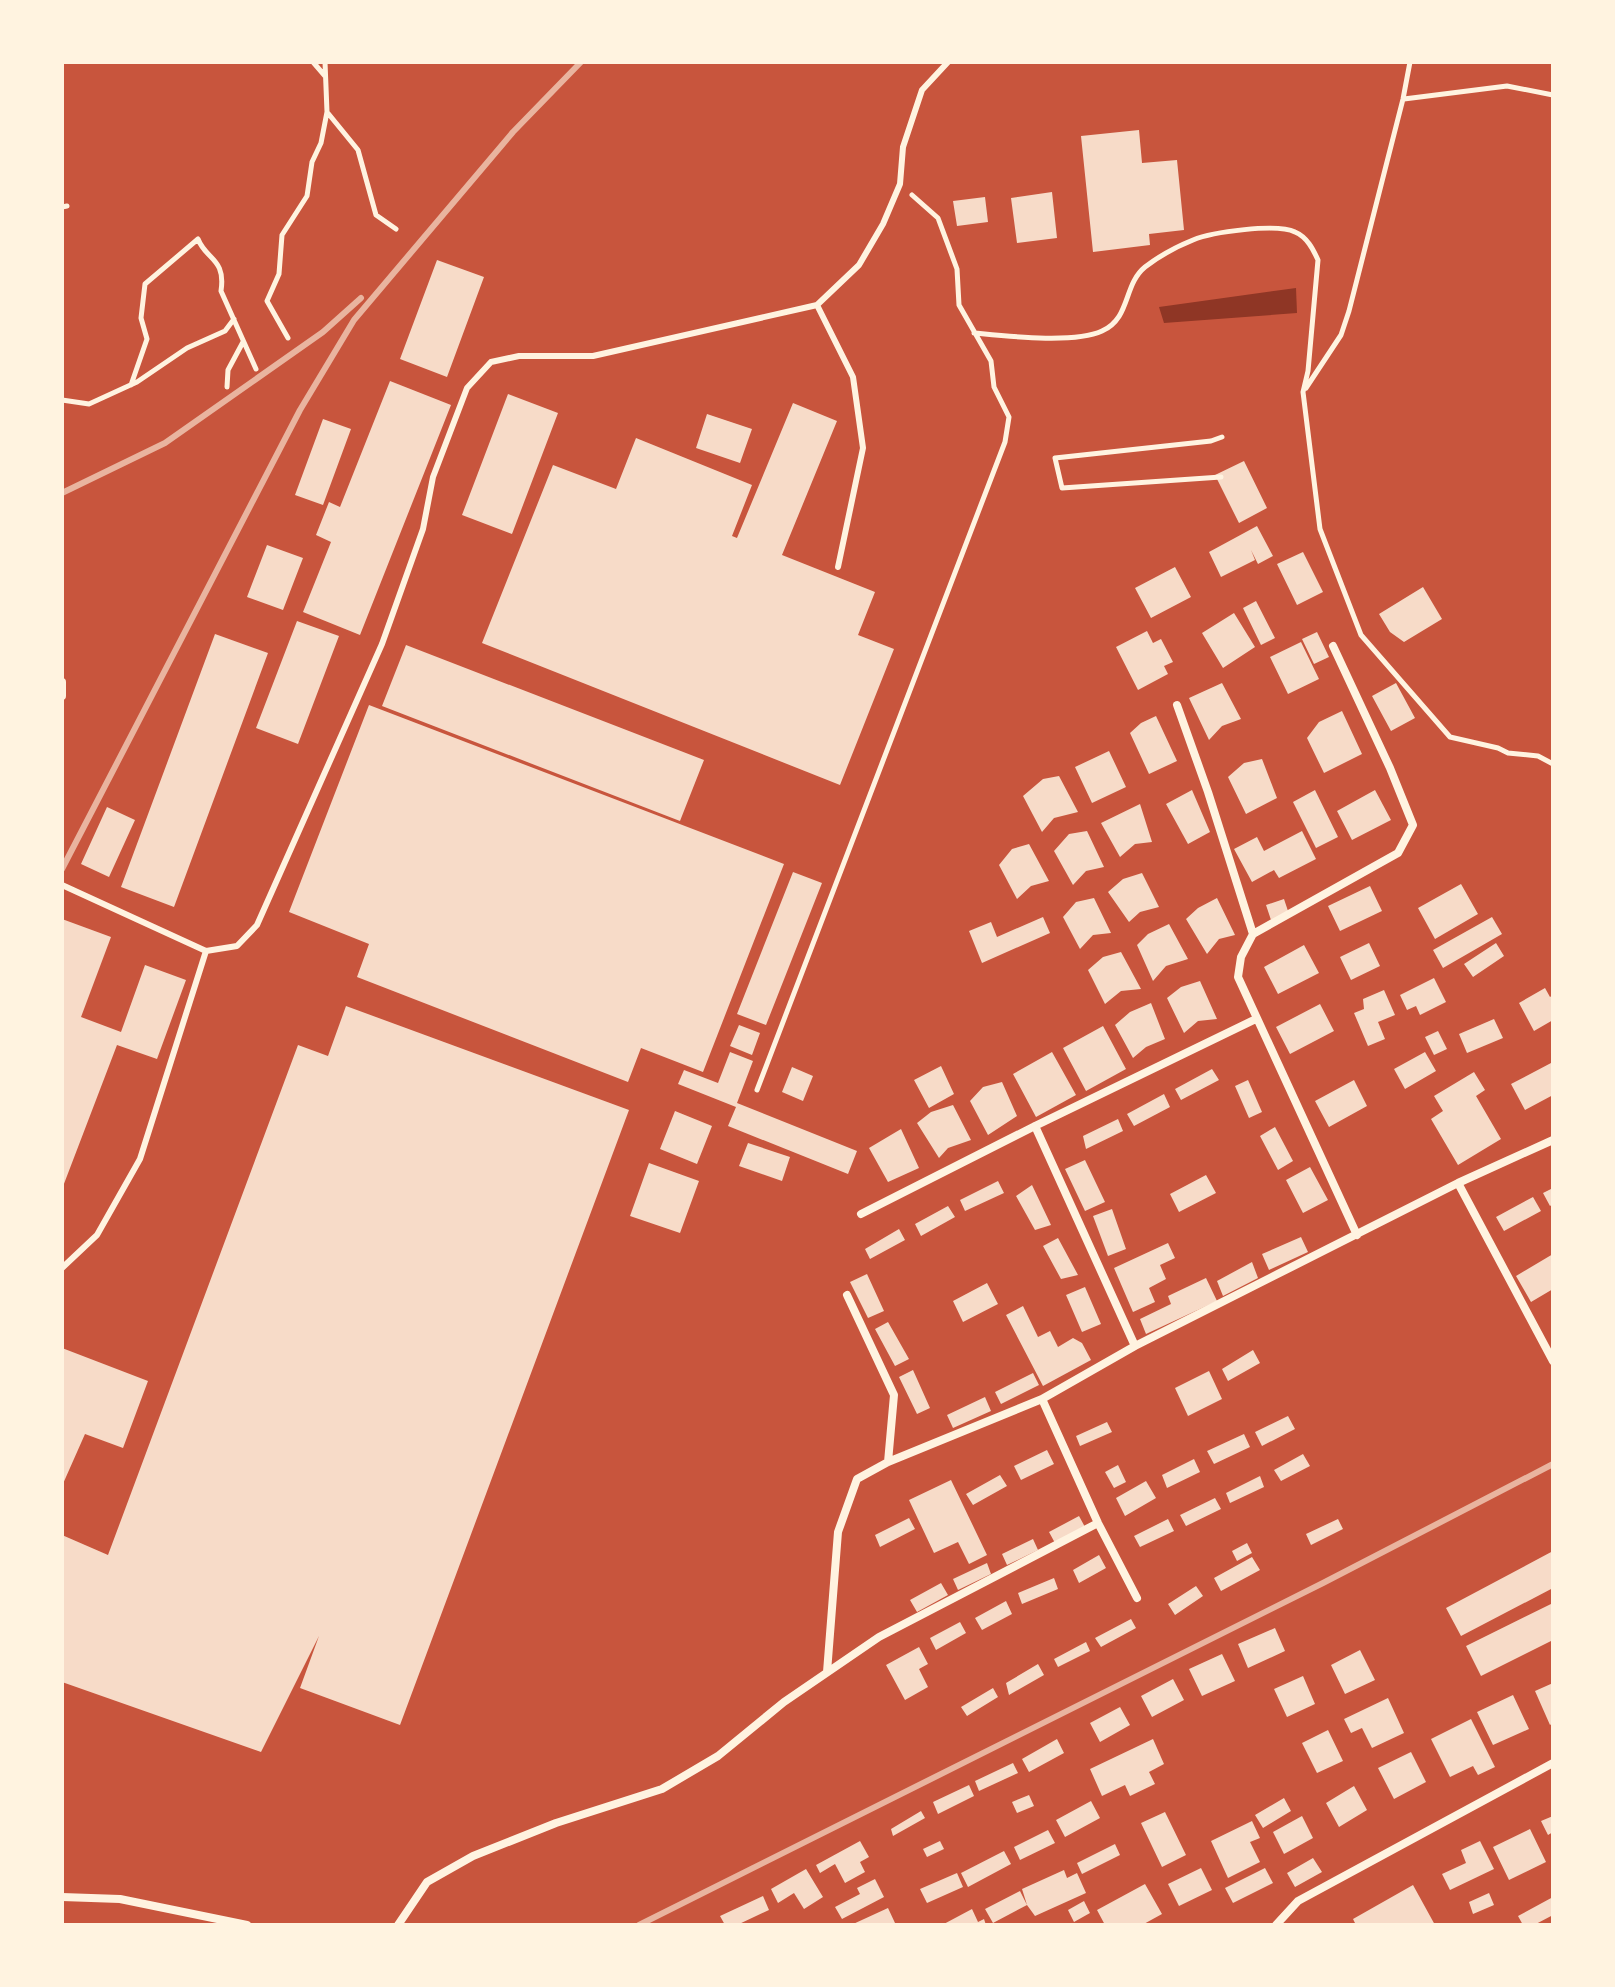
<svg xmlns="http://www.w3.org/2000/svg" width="1615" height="1987" font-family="Rubik,sans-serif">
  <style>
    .water { fill: #8f3625 }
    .building { fill: #f7dbc8 }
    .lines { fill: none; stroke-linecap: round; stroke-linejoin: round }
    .path { stroke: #fff3e0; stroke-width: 5 }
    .service { stroke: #fff3e0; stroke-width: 6 }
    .minor { stroke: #fff3e0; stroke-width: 8 }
    .rail { stroke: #e9b49f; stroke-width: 6 }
  </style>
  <rect width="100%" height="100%" fill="#c8553d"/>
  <path class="water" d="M1296,288l1,25 -133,10 -5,-16z"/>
  <path class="building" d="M1139,130l3,33 35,-3 7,70 -35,4 1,11 -57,7 -12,-116z
    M1052,192l5,46 -40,5 -6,-45z
    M985,197l3,25 -31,4 -4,-25z
    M437,260l47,17 -37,100 -47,-18z
    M390,381l61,24 -91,230 -57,-23 28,-70 -15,-7 13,-33 11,5z
    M508,394l50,19 -46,121 -50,-19z
    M793,403l44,18 -55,134 93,37 -17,43 36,14 -54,136 -358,-142 71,-178 63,24 20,-51 116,47 -20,51 5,2z
    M707,414l45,15 -12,34 -44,-15z
    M323,419l28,10 -28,76 -28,-10z
    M1244,461l23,47 -28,15 -24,-48z
    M1257,526l16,30 -15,8 -7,-14 4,10 -34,17 -12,-25z
    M267,545l36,13 -20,52 -36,-13z
    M1303,552l20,40 -26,13 -20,-41z
    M1175,567l16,30 -40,21 -16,-30z
    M1423,587l19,32 -38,23 -14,-10 -11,-18z
    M1256,601l19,37 -14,7 -18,-37z
    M1234,613l21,34 -32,21 -21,-35z
    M297,621l42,15 -41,108 -42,-16z
    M1147,631l6,12 8,-4 12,23 -9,4 4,8 -30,16 -22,-43z
    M1317,632l12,25 -15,7 -12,-25z
    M215,634l53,19 -94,254 -53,-20z
    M1301,642l18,37 -31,15 -18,-37z
    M406,645l298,115 -24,61 -298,-115z
    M1222,683l19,36 -19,7 -13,14 -20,-42z
    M1396,683l19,35 -24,13 -19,-35z
    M369,705l415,159 -81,208 -62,-24 -13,34 -271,-105 12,-33 -80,-32z
    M1342,711l20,43 -38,19 -17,-35 12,-16z
    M1156,716l21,45 -28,13 -19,-41 11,-10z
    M1109,751l17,36 -34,16 -17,-36z
    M1262,759l15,39 -31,16 -18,-37 16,-14z
    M1059,776l19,36 -24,6 -12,14 -19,-36 20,-17z
    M1192,790l18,42 -22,12 -22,-40z
    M1315,790l23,47 -22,11 -23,-46z
    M1375,790l16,30 -39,20 -15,-29z
    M1140,804l12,38 -17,2 -15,13 -19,-34z
    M107,807l28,13 -26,57 -28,-13z
    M1087,831l17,36 -18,4 -13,14 -19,-34 15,-17z
    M1302,831l14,28 -37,19 -5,-8 -22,12 -18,-33 23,-12 7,14z
    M1029,844l20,37 -18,5 -14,13 -18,-34 13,-16z
    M793,872l29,11 -56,142 -29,-11z
    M1142,873l17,34 -19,5 -11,10 -21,-30 15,-13z
    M1461,884l17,30 -43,25 -17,-31z
    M1370,886l12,25 -42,20 -12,-25z
    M1094,898l17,35 -18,2 -13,14 -17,-32 13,-15z
    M1217,898l18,37 -16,4 -12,15 -21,-35 12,-11z
    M1284,899l5,15 -18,6 -5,-15z
    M1043,917l7,16 -68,30 -13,-32 22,-9 6,15z
    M1492,917l10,17 -59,34 -10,-18z
    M62,919l49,18 -30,80 40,15 24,-67 41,15 -29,79 -40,-14 -55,144z
    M1169,924l19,35 -22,7 -13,15 -16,-36 11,-11z
    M1369,943l11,23 -29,14 -11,-23z
    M1496,943l8,13 -31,21 -9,-13z
    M1304,945l15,28 -41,21 -14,-27z
    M1121,952l20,37 -20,2 -16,13 -17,-34 15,-13z
    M1434,978l12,24 -26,13 -4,-9 -9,4 -7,-15z
    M1200,981l17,38 -19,2 -14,12 -17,-35 14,-11z
    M1545,988l5,9 3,-2v25l-19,11 -15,-28z
    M1384,990l11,25 -17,7 7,17 -17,7 -14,-33 10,-4 -1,-10z
    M1151,1003l14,36 -19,8 -13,11 -18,-33 15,-13z
    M1320,1004l14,27 -44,23 -14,-27z
    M346,1006l283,104 -229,615 -100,-37 19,-52 -58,116 -199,-70v-147l46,20 190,-510 30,11z
    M1494,1019l9,19 -36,15 -8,-19z
    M739,1025l21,8 -8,22 -22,-9z
    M1103,1026l23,43 -40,22 -23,-43z
    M1438,1031l9,18 -13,6 -9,-18z
    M730,1052l23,9 -16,42 120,48 -9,23 -120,-48 8,-19 -58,-23 6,-14 34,13z
    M1052,1052l24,43 -40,22 -23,-43z
    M1425,1052l11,19 -31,18 -11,-20z
    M1551,1063l2,32 -28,15 -14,-26z
    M941,1066l13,28 -25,14 -15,-28z
    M792,1067l21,9 -10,25 -21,-9z
    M1212,1069l7,11 -38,20 -6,-11z
    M1474,1072l11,18 -9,6 25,43 -43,26 -27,-46 12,-8 -9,-15z
    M1248,1080l14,32 -13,6 -14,-32z
    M1354,1080l13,26 -38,21 -14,-26z
    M1002,1082l15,34 -29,19 -18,-34 13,-14z
    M1164,1094l6,13 -36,19 -7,-12z
    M953,1105l18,35 -23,8 -9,10 -22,-35 14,-11z
    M675,1111l37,15 -15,38 -37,-15z
    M1118,1119l5,12 -37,18 -3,-13z
    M1275,1127l18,34 -15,9 -18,-34z
    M901,1129l18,39 -31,14 -19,-34z
    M748,1143l42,14 -8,24 -43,-15z
    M1085,1160l20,42 -20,9 -20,-42z
    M649,1163l50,18 -19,52 -50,-17z
    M1310,1167l18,33 -25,13 -17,-33z
    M1206,1175l10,18 -37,19 -9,-18z
    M998,1181l6,12 -39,18 -5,-11z
    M1032,1185l19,40 -16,5 -19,-34z
    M1553,1188v16l-3,2 -7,-13z
    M1533,1197l8,14 -37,20 -8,-14z
    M948,1206l7,11 -34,19 -6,-12z
    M1112,1209l14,40 -18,7 -15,-40z
    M899,1229l6,11 -35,19 -5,-10z
    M1301,1237l7,15 -39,18 -7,-16z
    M1058,1238l20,37 -17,4 -18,-33z
    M1168,1243l7,15 -15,7 6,14 -17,9 6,14 -22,10 -19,-44z
    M1553,1254v35l-22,13 -15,-26z
    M1252,1262l6,16 -35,18 -6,-15z
    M867,1274l17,37 -16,7 -18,-36z
    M1206,1278l11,23 -71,33 -6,-15 31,-15 -3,-8z
    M987,1283l11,21 -35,18 -10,-21z
    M1085,1287l16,37 -19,8 -16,-37z
    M1023,1306l15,31 12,-6 8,16 15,-9 9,5 9,17 -48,26 -37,-71z
    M888,1322l21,37 -14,7 -20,-37z
    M62,1348l86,33 -25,67 -38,-14 -23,52z
    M1253,1350l7,13 -32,18 -6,-12z
    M913,1370l17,38 -13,6 -18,-37z
    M1209,1371l13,28 -34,17 -13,-28z
    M1033,1373l6,12 -38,19 -6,-12z
    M985,1397l6,14 -38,17 -6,-13z
    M1288,1416l7,13 -33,17 -7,-14z
    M1107,1422l5,10 -32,14 -4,-10z
    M1244,1434l6,13 -36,17 -7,-13z
    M1047,1450l7,14 -33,16 -7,-14z
    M1303,1454l7,12 -29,15 -7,-11z
    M1194,1459l6,13 -33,16 -5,-13z
    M1118,1465l8,17 -12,6 -9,-16z
    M1000,1475l7,11 -34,19 -7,-11z
    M1260,1476l4,11 -34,16 -4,-10z
    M951,1480l36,75 -18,9 -11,-22 -24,11 -25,-53z
    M1146,1481l10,17 -31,18 -9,-18z
    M1215,1498l6,11 -35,17 -6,-11z
    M1079,1516l6,11 -30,16 -6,-11z
    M909,1518l6,11 -35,18 -5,-12z
    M1168,1519l6,12 -34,16 -6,-11z
    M1338,1519l5,10 -32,16 -5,-11z
    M1033,1539l5,11 -31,15 -5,-11z
    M1247,1543l5,10 -15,8 -5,-10z
    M1553,1551v37l-92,48 -15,-28z
    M1099,1555l7,13 -27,15 -6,-13z
    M1252,1557l8,13 -39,21 -7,-13z
    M987,1563l4,11 -33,16 -5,-11z
    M1054,1578l4,11 -36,15 -4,-11z
    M941,1583l7,12 -31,17 -7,-12z
    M1196,1586l7,10 -28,19 -7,-11z
    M1006,1601l6,13 -30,16 -7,-12z
    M1553,1603v37l-72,36 -15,-30z
    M1131,1619l5,9 -35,19 -6,-9z
    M960,1622l6,11 -30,17 -6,-12z
    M1275,1628l10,23 -37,17 -10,-24z
    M1086,1642l4,9 -32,16 -4,-8z
    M919,1647l9,17 -9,5 9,18 -23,13 -19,-35z
    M1360,1650l15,30 -30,14 -14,-29z
    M1222,1654l13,27 -33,15 -13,-27z
    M1038,1664l6,11 -35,20 -3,-12z
    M1303,1676l12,28 -28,13 -13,-28z
    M1173,1679l11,21 -32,17 -11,-21z
    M1553,1683v40l-3,2 -15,-34z
    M993,1688l5,9 -31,19 -6,-9z
    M1513,1695l16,34 -36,16 -16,-33z
    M1388,1698l16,35 -32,15 -10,-20 -11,5 -7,-14z
    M1120,1707l10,18 -30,17 -10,-19z
    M1471,1719l24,48 -17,8 -5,-9 -23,11 -19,-38z
    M1328,1730l15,31 -26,12 -15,-30z
    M1057,1739l7,14 -35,19 -7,-13z
    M1153,1739l11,25 -15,8 6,12 -25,12 -5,-11 -23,11 -12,-27z
    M1411,1752l15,30 -32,17 -16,-31z
    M1013,1763l5,10 -39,18 -4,-10z
    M969,1785l5,11 -36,18 -5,-12z
    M1354,1786l13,24 -28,17 -13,-24z
    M1029,1795l5,11 -17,7 -5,-11z
    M1284,1798l7,13 -28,17 -8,-13z
    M1091,1801l9,17 -35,19 -9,-17z
    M921,1811l4,7 -32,18 -2,-7z
    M1165,1812l21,43 -24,12 -21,-44z
    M1302,1816l11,22 -29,16 -11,-22z
    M1553,1816v16l-5,3 -7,-14z
    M1252,1821l8,17 -10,4 10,20 -32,16 -17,-37z
    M1530,1829l16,33 -37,18 -16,-33z
    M1048,1830l7,13 -35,17 -6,-13z
    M860,1841l9,16 -9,5 5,10 -20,11 -10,-19 -15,9 -4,-8z
    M940,1841l4,8 -17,8 -4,-8z
    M1480,1841l14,28 -44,21 -8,-16 24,-11 -5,-13z
    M1115,1844l5,11 -38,19 -5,-11z
    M1004,1851l7,13 -43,23 -7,-14z
    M1313,1858l9,14 -27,15 -8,-14z
    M1201,1868l11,22 -33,16 -11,-22z
    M1265,1868l8,15 -40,20 -8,-15z
    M806,1869l17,28 -19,12 -10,-16 -16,10 -7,-14z
    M1064,1870l3,8 10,-5 9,20 -51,23 -8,-11 -34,18 -8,-14 35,-18 7,14 -5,-16z
    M957,1873l6,14 -36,16 -7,-14z
    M875,1879l9,18 -42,22 -7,-12 25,-13 -3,-6z
    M1145,1884l17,30 -20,11h-37l-8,-15z
    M1413,1885l22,40h-79l-3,-6z
    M1489,1893l5,12 -21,9 -4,-12z
    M763,1896l6,14 -32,15h-12l-5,-9z
    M1553,1897v18l-19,10h-11l-5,-9z
    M1084,1901l6,12 -16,9 -6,-12z
    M888,1908l7,15 -4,2h-40z
    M972,1909l6,13 6,-3 2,6h-44z"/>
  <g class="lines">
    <path class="path" d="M313,62l12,14
      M325,62l2,50 31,38 18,65 20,14
      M1404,99l103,-13 46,9
      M62,207l5,-1
      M974,333c32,3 100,11 128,-2 29,-13 21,-46 43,-64 13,-10 33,-21 48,-27 19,-8 84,-17 102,-8 12,5 18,17 23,28l-10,111 -5,21 17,137 41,106 89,102 48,11 10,5 30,3 15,8
      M288,338l-21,-37 12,-27 3,-39 25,-39 5,-34 9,-19 6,-31
      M131,385l16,-46 -6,-21 4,-34 53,-45c8,21 28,19 23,52l35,78
      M227,387l1,-17 15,-28
      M1306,388l35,-53 8,-24 54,-212 7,-37
      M62,400l27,4 48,-22 50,-34 38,-17 9,-12
      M1221,477l-159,11 -7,-30 156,-17 11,-4
      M757,1090l248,-648 4,-25 -15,-30 -3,-26 -32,-56 -2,-36 -19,-51 -26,-23"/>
    <path class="service" d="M817,305l36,72 10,71 -25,119
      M62,885l144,66 31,-5 20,-21 125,-281 41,-115 10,-52 34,-89 24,-26 28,-6h74l224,-51 42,-40 24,-41 17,-40 3,-37 19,-57 26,-28
      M62,1268l35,-33 43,-76 66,-208"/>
    <path class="minor" d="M1333,646l57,122 23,57 -15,28 -145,81 -12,23 -3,20 119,258
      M62,682v14
      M1177,705l31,87 45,142
      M1035,1126l100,220
      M1458,1183l95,178
      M861,1214l174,-88 221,-107
      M847,1295l47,100 -6,67
      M1042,1399l56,124 39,75
      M827,1672l11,-140 19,-53 31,-17 154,-63 93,-53 323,-163 95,-43
      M62,1897l58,2 127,26
      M398,1925l29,-43 46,-26 83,-33 106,-34 56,-33 66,-54 95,-65 219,-114
      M1276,1925l22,-24 255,-138"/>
    <path class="rail" d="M62,493l103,-50 158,-111 38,-34
      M62,869l238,-459 54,-90 159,-188 68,-70
      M639,1925l684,-342 230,-119"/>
  </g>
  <rect width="1615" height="1987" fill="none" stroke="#fff3e0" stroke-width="128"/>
</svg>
